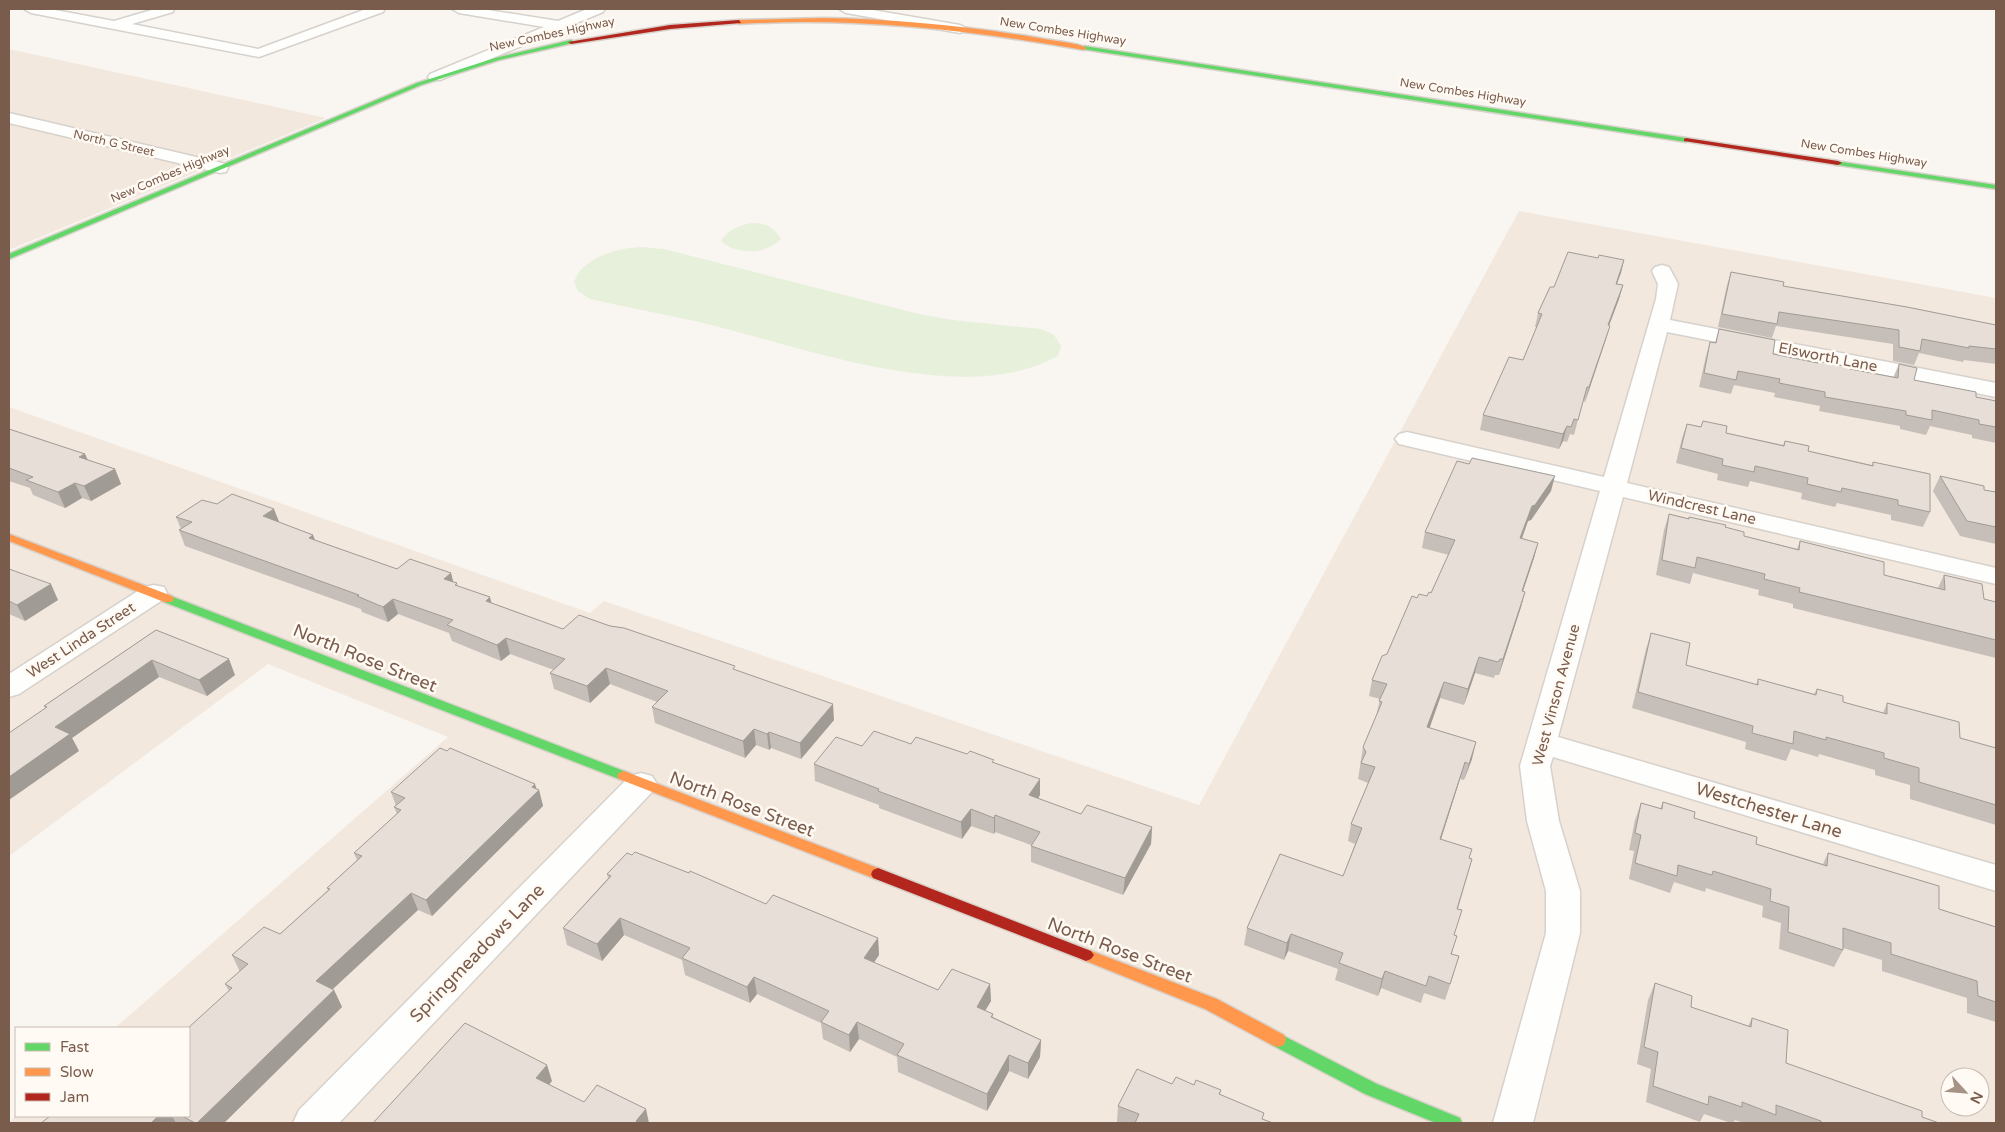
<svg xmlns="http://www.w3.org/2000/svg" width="2005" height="1132" font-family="'Varela Round',sans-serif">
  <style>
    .residential { fill: #f2e8de; fill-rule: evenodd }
    .green { fill: #e7f0db }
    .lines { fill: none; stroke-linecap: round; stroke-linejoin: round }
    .street-casing { stroke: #d7d1cb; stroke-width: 3 }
    .fast-casing { stroke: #d9d2cb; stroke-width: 3 }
    .slow-casing { stroke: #d9d2cb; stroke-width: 3 }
    .jam-casing { stroke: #d9d2cb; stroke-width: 3 }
    .street { fill: #fefefd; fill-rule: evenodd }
    .fast { fill: #63d668; fill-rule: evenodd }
    .slow { fill: #ff974d; fill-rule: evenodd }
    .jam { fill: #b3261e; fill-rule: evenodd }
    .wall { fill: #c6bfb9 }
    .shaded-wall { fill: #a19b96 }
    .building { fill: #e6ded7; stroke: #a19b96 }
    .labels { text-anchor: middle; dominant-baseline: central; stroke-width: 5; stroke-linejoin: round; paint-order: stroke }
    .far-street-label { font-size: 12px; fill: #7a5c4d; stroke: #fffaf3 }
    .street-label { font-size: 15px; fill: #7a5c4d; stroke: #fffaf3 }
    .near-street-label { font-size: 18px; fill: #7a5c4d; stroke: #fffaf3 }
  </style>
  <rect width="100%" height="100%" fill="#f9f5f0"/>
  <path class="residential" d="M9,49l317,69 -317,132z
    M1519,211l477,87v825h-1987l7,-8 173,1v-88h-74l333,-291 -180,-73 -259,192v-449l581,206 14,-12 595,204zM1950,1077h30v30h-30z"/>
  <path class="green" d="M752,223c14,0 22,4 29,16 -16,16 -44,16 -60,2 6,-11 19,-16 31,-18z
    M640,247l24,2 255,65 34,6 88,9 13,6 7,11 -3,10c-91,51 -244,-5 -339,-29 -42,-11 -86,-18 -129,-28l-12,-8 -4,-9c9,-25 41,-33 66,-35z"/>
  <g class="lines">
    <defs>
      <path id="street" d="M24,9h26l64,12 41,-12h19l-1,3 -41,12 126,25 108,-40h19l-2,3 -124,45 -228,-44z
        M452,9h30l76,12 29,-12h18l-2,3 -163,68h-10l-2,-3 2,-3 114,-47 -85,-14z
        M839,9h28l93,16 7,4 -7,4 -114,-20z
        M9,113l217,51 2,4 -2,4 -6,1 -211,-50z
        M1662,265l7,2 9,17 -8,36 326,63v14l-329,-65 -40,151 369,85v16l-373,-87 -65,240 438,128v26l-443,-134 -3,9 9,55 21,70v42l-47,190h-40l53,-190v-42l-19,-70 -7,-55 80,-275 -201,-47 -4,-5 4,-5 8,-2 197,45 52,-178 2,-15 -6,-13 3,-4z
        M154,585l10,2 3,6 -3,6 -145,95 -10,3v-23l135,-87z
        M641,773l11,3 5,8 -5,8 -313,331h-46l6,-13 331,-334z"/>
      <path id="fast" d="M571,40l2,1v2l-74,17 -78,25 -412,174v-5l408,-171 78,-25z
        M1084,46l602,92 3,2 -3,2 -604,-93 -1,-1z
        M1835,161l161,24v4l-158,-24h-3z
        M168,595l461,178 2,3 -2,3h-10l-455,-177 -2,-3 2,-3z
        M1278,1033l99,51 83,34 2,5h-26l-71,-29 -93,-49 -2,-5 2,-5z"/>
      <path id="slow" d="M823,18c73,1 144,8 216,20 13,3 37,4 48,10l-3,2c-115,-20 -228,-33 -345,-26l-3,-2 3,-2z
        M9,534l163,62 2,3 -2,3h-8l-155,-61z
        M624,771l259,99 2,4 -2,4 -5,2 -5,-2 -254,-99 -2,-3 2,-3z
        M1086,949l131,50 67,36 2,5 -2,5 -6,2 -6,-2 -67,-36 -124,-50 -3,-4 3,-4z"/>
      <path id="jam" d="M739,20l2,3 -71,6 -99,15 -3,-2 102,-17z
        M1686,138l152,23 4,2 -4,2 -154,-24v-2z
        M878,868l213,83 3,4 -3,4 -5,2 -5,-2 -208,-81 -2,-4 2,-4z"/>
    </defs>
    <use href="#street" class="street-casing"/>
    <use href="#fast" class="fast-casing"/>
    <use href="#slow" class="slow-casing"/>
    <use href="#jam" class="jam-casing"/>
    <use href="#street" class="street"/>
    <use href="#fast" class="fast"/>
    <use href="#slow" class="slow"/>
    <use href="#jam" class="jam"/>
  </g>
  <path class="wall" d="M1598,258l26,2 -7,24 6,1 -4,14 -10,26 -3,14 -21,63 -2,-1 -9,34 -4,-1 -3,8 -4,-1 -4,8 -79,-19 3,-15 40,-55 14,-33h-2l3,-14z
    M1731,272l52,14 213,39v39l-32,-4 -1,2 -44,-9 -5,12 -21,-4v-17l-117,-18 -4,12 -54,-11 9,-42z
    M1719,329l54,25 44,9 1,-2 32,8 43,9 6,-14 15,16 62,17 20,4v42l-24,-5v-3l-42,-9 -4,9 -26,-6v-3l-81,-15 1,-5 -46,-9 1,-4 -41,-8 -3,9 -32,-7 7,-31 4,-14 5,1z
    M1703,421l23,12 57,12 2,-4 23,10 64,14 1,-3 57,50 -7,15 -32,-7v-5l-54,-12 -2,4 -34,-8 1,-6 -52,-12 -2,6 -31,-7 1,-6 -42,-11 6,-25 5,-14 14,3z
    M9,429l76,25 2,6 28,9 6,15 -30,17 -9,-3 -17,10 -32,-13 -3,-7 -21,-7z
    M1940,476l44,14 12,2v52l-36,-8 -27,-45z
    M1551,491l-20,29 -3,1 -6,18 16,4 -4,15 -11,33 2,1 -4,15 -22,68h-4l-1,3 -19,-5 -11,32 -24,-7 -11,30 43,31 -8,21 -4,-1 -19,60 29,19 2,1 -14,50 -6,45 2,19 -9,27 -21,-7 -3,10 -40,-15 -3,8 -43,-16 3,-11 -50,-18 -4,9 -40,-15 3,-17 96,-52 12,-32 -7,-3 3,-17 17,-41 -10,-4 5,-32 13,-30 4,-18 -11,-3 3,-16 15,-26 30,-56 10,-2 4,-3 18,-38 -27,-7 3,-16z
    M1669,514l56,13 19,9 53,13 3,-8 84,34 54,13 6,-13 40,24 12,3v56l-203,-50v-4l-35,-9 1,-5 -66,-17 -3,11 -34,-9 8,-45z
    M176,517l103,6 34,12 2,5 82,29 54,4 2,9 4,1 1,3 34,17 71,26 173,41 98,50 -33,39 -30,-11 -2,2 -13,-5 -11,13 -90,-35 -3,-16 5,-5 -47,-18 -20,19 -36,-14 -4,-16 4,-3 -44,-16 -9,7 -49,-20 -3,-8 -51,-19 -10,8 -26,-10 -1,-3 -176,-63 -6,-16 2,-1z
    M9,569l49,31 -33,21 -16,-7z
    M156,630l79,45 -28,21 -48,-19 -87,61 7,13 -35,-45z
    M1651,633l35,32 70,20 2,-6 56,15 3,-5 26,13 40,11 4,-10 73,35 36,10v77l-86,-26v-14l-35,-10v-5l-56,-16 -1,3 -27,-8 -5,12 -41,-12 1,-7 -114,-34 14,-59z
    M911,744l56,10 27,9 46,32 -2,4 43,15 71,13 -1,17 -28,51 -92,-33v-17l-36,-13 -1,2 -23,-8 -9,13 -83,-31v-3l-64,-24 -1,-17z
    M537,789l2,1 4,16 -111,110 -14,-6 -86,80h2l8,17 -118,116h-183l9,-7h139l40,-125 -4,-7 15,-12 -8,-17 48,-21 48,-44 -1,-2 30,-28 -3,-7 43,-39 -3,-7 2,-1 -5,-14z
    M1663,802l31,16 62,26 67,20 5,-11 111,56 57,18v95l-29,-9v-15l-85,-27v-11l-39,-12v2l-9,17 -55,-18 2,-26 -19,-6 1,-11 -57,-18 -1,4 -31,-10 -4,11 -41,-14 5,-28 -5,-1 6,-30 6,-17 19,6z
    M607,874l159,30 112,34 1,17 -5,8 64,27 52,-6 1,17 -6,10 8,3v3l48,23 -1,17 -12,22 -19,-8 -22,40 -89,-39 -1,-15 -38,-18 -9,13 -27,-13 -2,-16 -64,-29 -7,9 -65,-28 -3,-15 -58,-25 -22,26 -35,-16 -4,-17 45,-50z
    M1655,983l36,24 57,19 4,-8 34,45 136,54 17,6h-195l-9,-3 -2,3h-2l-27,-9 -4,8 -54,-20 5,-33 -14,-5 11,-64z
    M1194,1085l27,5 -1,5 43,24 10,4h-154l-2,-1 1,-16z"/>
  <path class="shaded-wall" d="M1624,260l-3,13 -9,24 4,-13z
    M1623,285l-4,14 -15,40 4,-14z
    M1610,326l-4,13 -21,63 4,-15z
    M1567,426l-4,15 -4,8 4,-15z
    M85,454l7,15 -13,-12z
    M115,469l6,15 -30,17 -7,-15z
    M1555,476l-4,15 -20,29 -3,1 -12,33 4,-16 12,-32z
    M75,483l7,15 -17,10 -7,-16z
    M274,509l6,15 -17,-8z
    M313,535l6,16 -10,-13z
    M1538,543l-4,15 -16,48 4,-15z
    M451,573l4,16 -11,-10z
    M51,584l7,16 -33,21 -8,-16z
    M1525,592l-4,15 -22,68 4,-16z
    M490,597l4,16 -8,-12z
    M393,599l5,15 -10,8 -5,-15z
    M506,638l4,16 -9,7 -4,-16z
    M1479,657l-4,16 -11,32 4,-16z
    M229,659l6,16 -28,21 -8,-16z
    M152,660l7,17 -87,61 7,13 -70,49v-23l46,-50z
    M606,668l4,16 -20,19 -3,-17z
    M1444,682l-4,16 -16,46 3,-17z
    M833,704l1,16 -33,39 -1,-16z
    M754,729l2,16 -11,13 -2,-17z
    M769,732l2,16 -2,2 -2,-16z
    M1476,742l-4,17 -8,21 5,-16z
    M1465,762l-5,17 -24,76 4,-16z
    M1040,779v16l-11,17v-17z
    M535,784l2,7 2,-1 4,16 -111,110 -6,-16z
    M971,809v17l-9,13 -1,-17z
    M995,815v17l-1,2v-16z
    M1152,827l-1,17 -28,51 2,-17z
    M411,893l7,17 -95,88 -7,-17z
    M620,918l4,17 -22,26 -5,-17z
    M1291,934l-3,17 -4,9 3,-17z
    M878,938l1,17 -14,20 -1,-17z
    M1385,971l-4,17 -3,8 4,-17z
    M754,977l3,17 -7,9 -3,-16z
    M990,984l1,17 -14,23v-17z
    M334,990l8,17 -118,116h-27z
    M857,1022l2,17 -9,13 -1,-17z
    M1041,1040l-1,17 -12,22v-16z
    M1009,1055v16l-22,40v-17z
    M547,1065l5,16 -11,14 -5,-17z
    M646,1109l3,14h-13v-2z
    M158,1116h14l4,7h-25z"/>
  <path class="building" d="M1568,252l30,6 1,-3 25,5 -8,24 7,1 -15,40 2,1 -21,61h-2l-9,33 -4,-1 -3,8 -4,-1 -4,8 -80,-19 26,-58 14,3 19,-46 -4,-1 12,-26h4z
    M1731,272l48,9 5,1 -1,4 124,21 89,18v24l-27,-3v2l-47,-9 -2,12 -21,-4v-17l-120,-18 -2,12 -55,-10z
    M1719,329l56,11 -2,14 45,9v-2l32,6v2l48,9 1,-14 18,4 -3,12 62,12v5l20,4v26l-17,-3v-4l-47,-10v10l-26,-5v-4l-81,-14v-5l-46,-9 1,-4 -42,-8 -2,9 -32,-7 6,-31 6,1z
    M1703,421l24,5 -1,7 58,13 1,-5 24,5 -1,5 65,15v-4l57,12v38l-32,-7v-5l-56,-12 -1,4 -34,-8 1,-6 -53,-12 -1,6 -32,-7 1,-6 -42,-11 6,-24 14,3z
    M9,429l76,25 -6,3 36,12 -31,17 -9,-3 -17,9 -32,-12 7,-3 -24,-9z
    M1472,458l83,18 -20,29 -3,1 -12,32 18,5 -16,48 3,1 -22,67h-3l-2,3 -19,-5 -11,32 -24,-7 -17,45 49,15 -7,22 -4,-2 -25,77 32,10 -3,9 3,1 -15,50 5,1 -8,25 3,1 -6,18 8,2 -9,28 -21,-8 -3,10 -41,-15 -3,8 -43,-16 4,-10 -52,-19 -4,9 -40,-15 33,-74 63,22 19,-48 -11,-4 24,-57 -14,-4 5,-11 -3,-5 19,-45 -3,-1 8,-17 -15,-4 10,-24 5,-2 25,-58 5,2 2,-4 8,2 2,-4 2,1 24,-53 -30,-8 32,-71 12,3z
    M1940,476l44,10v4l12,2v35l-29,-6z
    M232,494l42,15 -11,7 50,19 -4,3 88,31 13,-10 41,14 -7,6 13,4 -2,2 35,12 -4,4 77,28 16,-14 31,11 14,2 111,38 -2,3 100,35 -33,39 -31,-11 -2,2 -13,-5 -11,12 -91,-34 16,-16 -62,-23 -19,18 -37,-13 15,-14 -59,-21 -9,7 -50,-20 6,-5 -60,-21 -10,8 -26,-11 2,-1 -180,-65 13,-8 -16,-5 26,-17 15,4z
    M1669,514l20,5v-2l37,8 -1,2 19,5v4l55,14 1,-9 84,21v13l61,15 -1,-15 38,9 2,15 12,3v38l-197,-48 1,-4 -36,-9 1,-5 -68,-17 -2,11 -33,-8z
    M9,569l42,15 -34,21 -8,-4z
    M156,630l73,29 -30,21 -47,-20 -97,67 15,7 -61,43v-44l38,-26 -3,-1z
    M1651,633l39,10 -4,22 72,20v-6l58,16 1,-6 26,7v6l44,12v-11l72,19 1,16 36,10v57l-77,-23v-14l-35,-10v-5l-58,-16v3l-32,-9 -1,13 -41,-11 1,-7 -115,-34z
    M874,731l37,13 5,-7 51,17 3,-3 24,9 -2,2 48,17 -11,16 52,19 6,-9 65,22 -27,51 -94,-32 9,-14 -45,-17 -1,3 -23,-9 -10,13 -83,-31 1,-2 -65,-25 22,-27 26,9z
    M440,748l7,3 3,-3 85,36 -3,3 7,3 -113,110 -15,-7 -95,88 18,9 -137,133h-2l-13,-7h7l-1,-88 44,-40 -7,-4 23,-20 -16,-9 32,-28 16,7 50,-45 -3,-1 35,-32 -8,-3 47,-43 -7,-3 11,-9 -14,-6z
    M1663,802l32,10 -1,6 63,19 -1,7 71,22 1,-13 111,33v23l57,18v75l-18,-6 -1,-15 -86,-27v-11l-48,-15v22l-55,-18 1,-25 -19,-6 1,-12 -58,-18 -1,4 -34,-10 -1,11 -42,-13 6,-28 -6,-2 6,-30 21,6z
    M635,852l54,21 1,-2 76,33 7,-9 105,43 -14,20 74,32 14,-21 38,15 -13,23 16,7 -2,3 50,23 -13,23 -19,-8 -22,39 -90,-39 7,-11 -47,-22 -8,13 -28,-13 8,-11 -75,-34 -7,10 -65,-29 8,-10 -70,-30 -23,26 -34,-16 48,-52 -4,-2 20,-21 5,2z
    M1655,983l37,13 -1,11 60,20 1,-9 36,12 -2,33 136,48v6l17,6h-118v-2l-45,-16v10l-34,-13v5l-33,-11 -1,9 -55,-19 5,-34 -14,-5z
    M465,1023l82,42 -11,13 48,24 13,-17 49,24 -10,12 4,2h-267z
    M1137,1069l35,15 4,-7 18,8 2,-5 25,10 -2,4 45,19 -2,6 11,4h-138l4,-9 -21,-8z
    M50,1116h108l-7,7h-110z"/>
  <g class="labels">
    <g class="far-street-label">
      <text transform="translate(1063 31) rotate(9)">New Combes Highway</text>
      <text transform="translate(552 34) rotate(-12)">New Combes Highway</text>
      <text transform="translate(1463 92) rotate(9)">New Combes Highway</text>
      <text transform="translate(114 143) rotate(13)">North G Street</text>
      <text transform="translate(1864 153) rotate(9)">New Combes Highway</text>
      <text transform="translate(170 174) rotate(-23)">New Combes Highway</text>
    </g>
    <g class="street-label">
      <text transform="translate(1828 357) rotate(11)">Elsworth Lane</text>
      <text transform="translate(1702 507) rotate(13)">Windcrest Lane</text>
      <text transform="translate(81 640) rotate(-33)">West Linda Street</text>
      <text transform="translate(1556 695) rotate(-75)">West Vinson Avenue</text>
    </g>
    <g class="near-street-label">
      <text transform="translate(365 658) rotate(22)">North Rose Street</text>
      <text transform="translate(742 804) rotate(21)">North Rose Street</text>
      <text transform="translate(1769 810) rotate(17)">Westchester Lane</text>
      <text transform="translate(1120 950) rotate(21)">North Rose Street</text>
      <text transform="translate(477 953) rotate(-46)">Springmeadows Lane</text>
    </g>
  </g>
  <rect width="2005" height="1132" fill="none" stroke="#7a5c4d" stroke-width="20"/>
  <rect x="15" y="1027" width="175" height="90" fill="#fffaf3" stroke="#cabbb1"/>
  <rect x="25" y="1043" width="25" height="8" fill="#63d668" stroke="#cabbb1"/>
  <text x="60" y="1052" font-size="15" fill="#7a5c4d">Fast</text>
  <rect x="25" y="1068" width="25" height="8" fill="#ff974d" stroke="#cabbb1"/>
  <text x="60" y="1077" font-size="15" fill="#7a5c4d">Slow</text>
  <rect x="25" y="1093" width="25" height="8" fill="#b3261e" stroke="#cabbb1"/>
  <text x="60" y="1102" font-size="15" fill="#7a5c4d">Jam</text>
  <g transform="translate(1965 1092) rotate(116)"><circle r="24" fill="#fffaf3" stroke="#cabbb1"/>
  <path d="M0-4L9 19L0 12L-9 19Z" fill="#a69286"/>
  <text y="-8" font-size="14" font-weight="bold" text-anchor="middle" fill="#7a5c4d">N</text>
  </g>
</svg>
